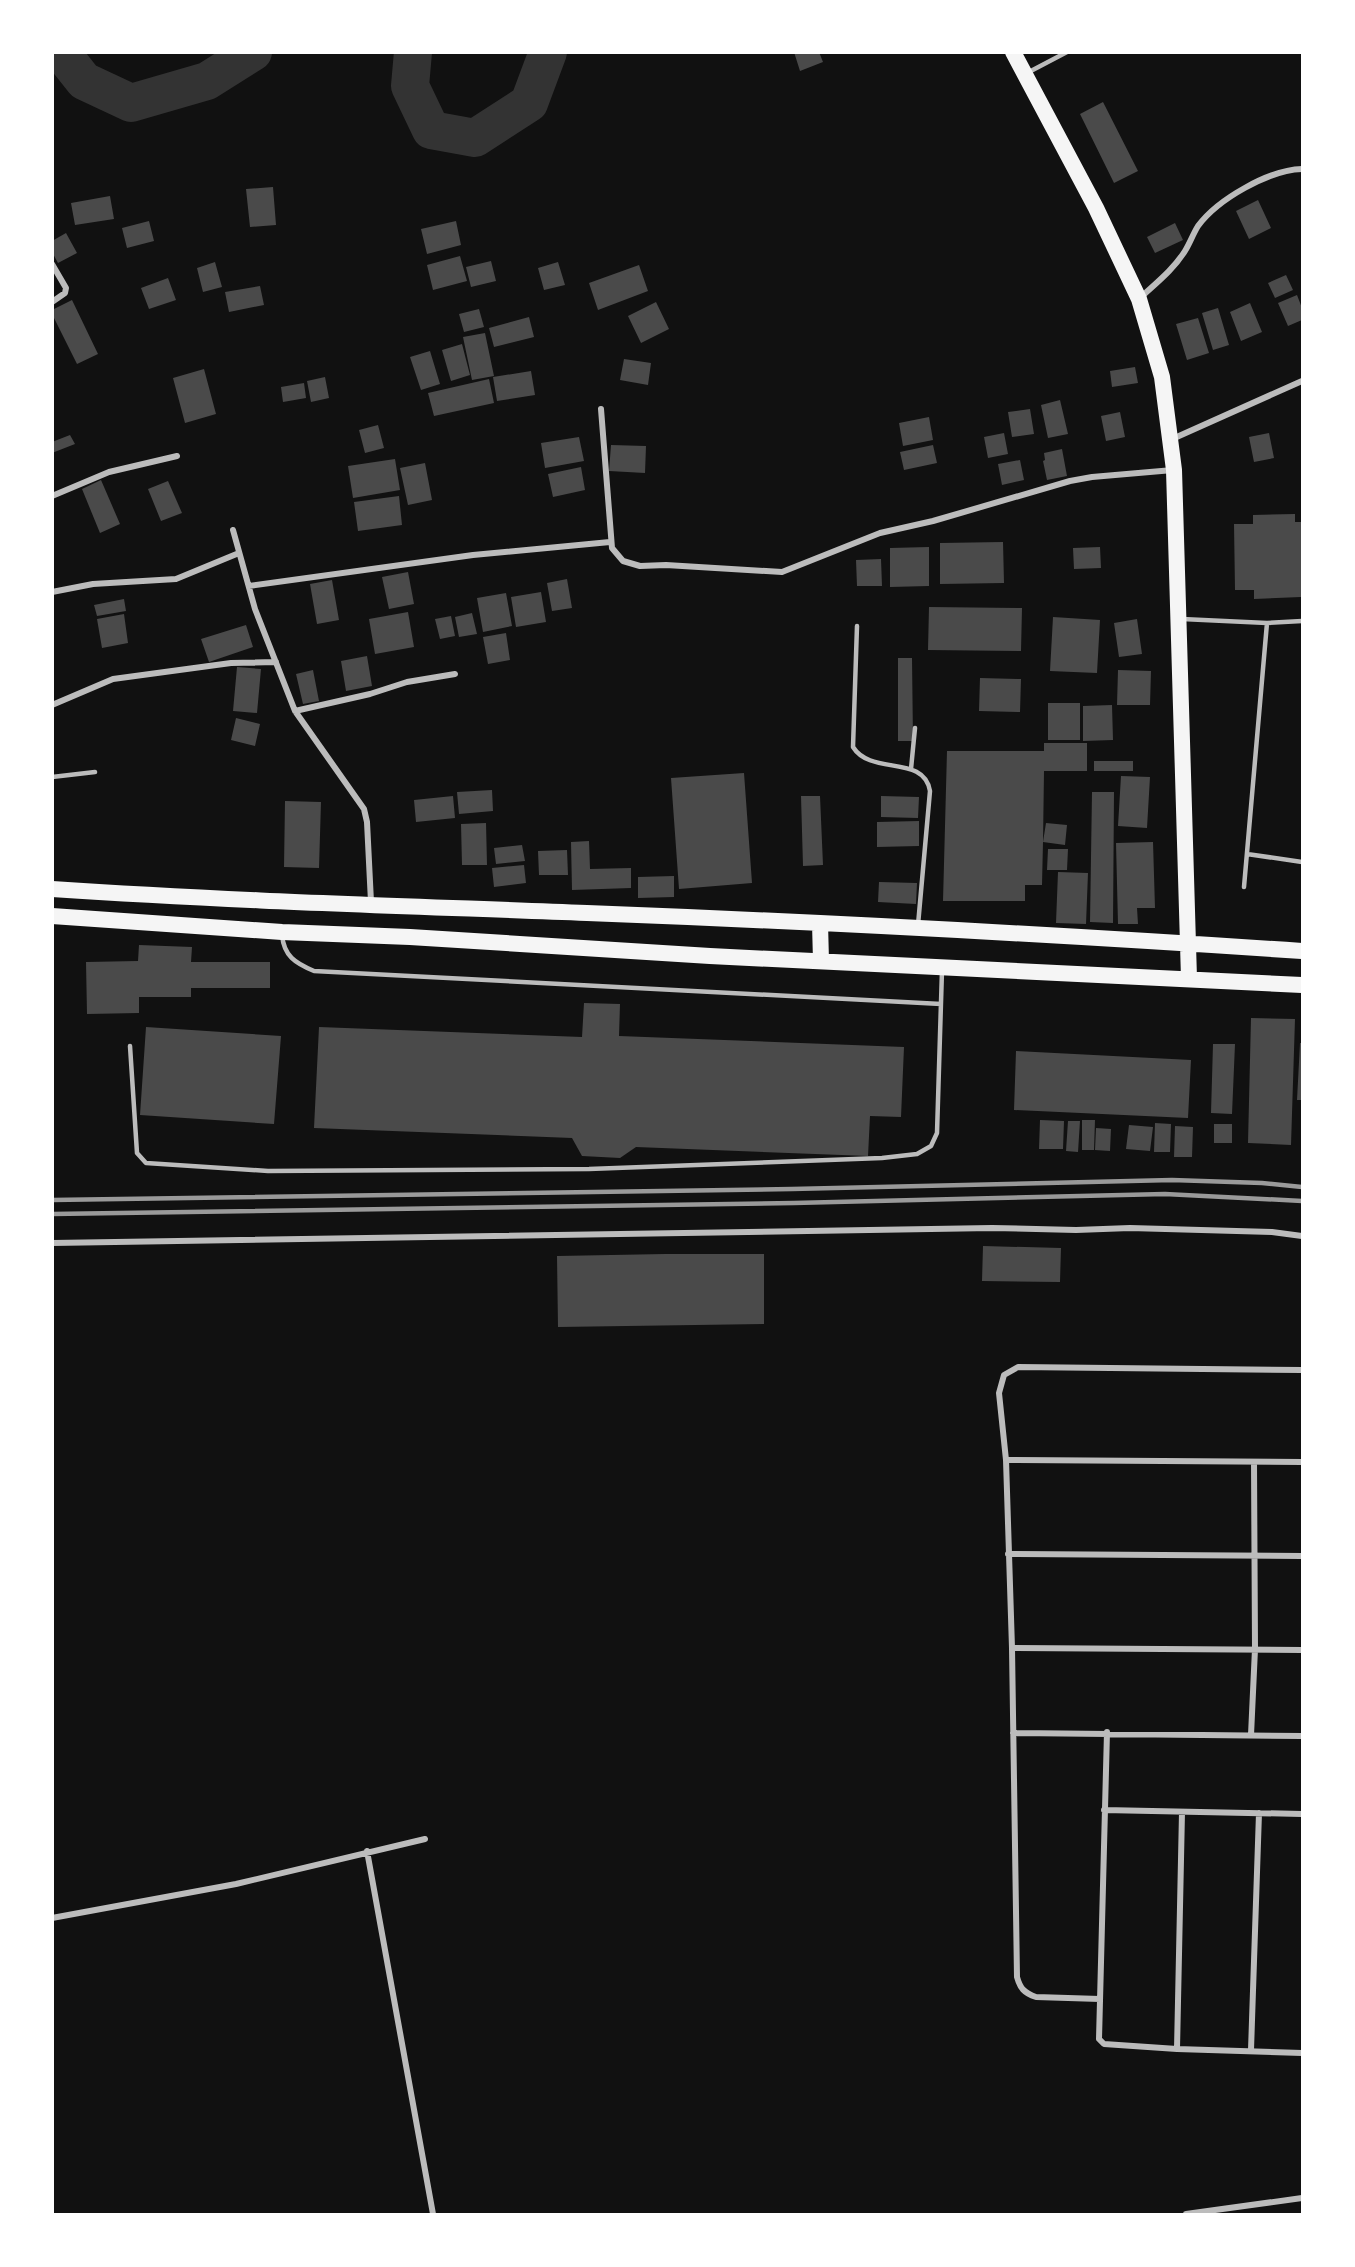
<svg xmlns="http://www.w3.org/2000/svg" width="1355" height="2267" font-family="Quicksand,sans-serif">
  <style>
    .lines { fill: none; stroke-linecap: round; stroke-linejoin: round }
    .river { stroke: #333; stroke-width: 38 }
    .building { fill: #4a4a4a }
    .service { stroke: #bcbcbc; stroke-width: 4.5 }
    .minor { stroke: #bcbcbc; stroke-width: 6 }
    .trunk { stroke: #f5f5f5; stroke-width: 16 }
    .rail { stroke: #9a9a9a; stroke-width: 4.5 }
  </style>
  <rect width="100%" height="100%" fill="#111"/>
  <g class="lines">
    <path class="river" d="M61,52l23,29 47,22 76,-22 46,-29
      M413,52l-3,34 21,44 44,8 54,-35 19,-51"/>
  </g>
  <path class="building" d="M794,52h25l4,10 -23,9z
    M1103,102l35,69 -24,12 -34,-69z
    M273,187l3,38 -26,2 -4,-38z
    M110,196l4,23 -39,6 -4,-22z
    M1258,200l13,28 -22,11 -13,-28z
    M149,221l5,20 -27,7 -5,-20z
    M456,221l5,24 -34,9 -6,-25z
    M1175,223l8,17 -28,13 -8,-16z
    M66,233l11,20 -19,10 -6,-11v-11z
    M460,256l7,25 -34,9 -6,-25z
    M491,261l5,20 -25,6 -5,-20z
    M215,262l7,25 -19,5 -6,-24z
    M558,262l7,23 -21,5 -6,-22z
    M639,265l9,26 -50,19 -9,-27z
    M1286,275l7,15 -18,8 -7,-15z
    M168,278l8,22 -27,9 -8,-21z
    M260,286l4,19 -35,7 -4,-20z
    M1297,295l5,13v12l-14,6 -10,-23z
    M72,300l26,54 -21,10 -25,-50v-4z
    M656,302l13,27 -28,14 -13,-27z
    M1250,303l12,29 -21,9 -11,-29z
    M1218,308l11,37 -16,5 -11,-37z
    M479,309l5,18 -20,5 -5,-18z
    M529,317l5,20 -40,10 -5,-19z
    M1198,318l11,35 -22,7 -11,-36z
    M485,333l9,43 -22,4 -9,-43z
    M462,344l8,31 -19,6 -9,-31z
    M430,351l10,33 -19,6 -11,-33z
    M624,359l27,4 -3,22 -28,-5z
    M1135,367l3,16 -26,4 -2,-16z
    M204,369l12,45 -31,9 -12,-45z
    M531,371l4,24 -38,6 -4,-24z
    M325,377l4,21 -18,4 -4,-21z
    M489,379l5,24 -60,13 -6,-23z
    M304,383l2,15 -23,4 -2,-15z
    M1060,400l8,34 -20,4 -7,-33z
    M1030,409l4,25 -22,3 -4,-25z
    M1120,412l5,25 -19,4 -5,-25z
    M929,417l4,23 -30,6 -4,-23z
    M378,425l6,23 -19,5 -6,-23z
    M1004,433l4,21 -20,4 -4,-21z
    M1269,433l5,25 -20,4 -5,-25z
    M70,435l5,9 -23,9v-11z
    M579,437l5,24 -39,7 -4,-25z
    M611,445l35,1 -1,27 -36,-2z
    M933,445l4,18 -33,7 -4,-18z
    M1062,449l5,27 -20,4 -4,-19 2,-1 -1,-7z
    M395,459l5,31 -47,8 -5,-32z
    M1020,460l4,20 -22,5 -4,-21z
    M425,463l7,37 -24,5 -8,-37z
    M581,467l4,23 -32,7 -5,-23z
    M101,480l19,44 -20,9 -18,-44z
    M168,481l14,32 -21,8 -13,-32z
    M399,496l3,29 -44,6 -4,-29z
    M1295,514v8h7l-1,75 -47,2v-9h-19l-1,-66h19v-9z
    M1003,542l1,41 -64,1v-41z
    M929,547v39l-39,1v-39z
    M1100,547l1,21 -27,1 -1,-21z
    M881,559l1,27h-25l-1,-26z
    M408,572l6,32 -25,5 -7,-32z
    M567,579l5,29 -20,3 -5,-28z
    M332,580l7,40 -22,4 -7,-40z
    M541,592l5,30 -30,5 -5,-30z
    M506,593l6,33 -29,6 -6,-34z
    M124,599l2,12 -29,5 -3,-11z
    M929,607l93,1 -1,43 -93,-1z
    M408,612l6,35 -39,7 -6,-35z
    M472,613l5,21 -18,3 -4,-20z
    M124,614l4,29 -26,5 -5,-29z
    M451,616l4,20 -15,3 -5,-20z
    M1053,617l47,3 -3,53 -47,-2z
    M1137,619l5,35 -23,3 -5,-34z
    M246,625l7,22 -44,15 -8,-23z
    M506,633l4,27 -22,4 -5,-27z
    M367,656l5,30 -26,5 -5,-30z
    M898,658h14l1,83h-15z
    M237,667l24,2 -4,44 -24,-2z
    M313,670l6,31 -16,3 -7,-30z
    M1118,670l33,1 -1,34h-33z
    M980,678l41,1 -1,33 -41,-1z
    M1048,703h32v37h-32z
    M1112,705l1,35 -30,1v-35z
    M236,718l24,6 -5,22 -24,-6z
    M1044,743h43v28h-43l-1,71 3,-19 21,2 -2,20 -22,-3 -1,43h-17v16h-82l4,-150h97z
    M1094,761h39v10h-39z
    M744,773l8,110 -73,6 -8,-111z
    M1121,776l29,1 -3,51 -29,-2z
    M492,790l1,21 -34,3 -2,-22z
    M1092,792h22l-1,131 -23,-1z
    M453,796l2,22 -39,4 -2,-22z
    M801,796h19l3,69 -20,1z
    M881,796l38,1 -1,21 -37,-1z
    M285,801l36,1 -2,66 -35,-1z
    M919,821v25l-42,1v-25z
    M486,823l1,42h-25l-1,-41z
    M589,841l1,28 41,-1v20l-59,2 -1,-48z
    M1153,842l2,66h-18l1,16h-20l-2,-81z
    M522,845l3,16 -29,3 -2,-16z
    M1048,849h20l-1,21h-20z
    M567,850l1,25h-29l-1,-24z
    M524,865l2,18 -32,4 -2,-19z
    M1058,872l30,1 -2,51 -30,-1z
    M674,876v21l-36,1v-21z
    M879,882l38,1 -1,21 -38,-2z
    M139,945l53,2 -1,15h79v26h-79v9h-52v16l-52,1 -1,-52 52,-1z
    M584,1003l36,1 -1,32 285,11 -3,70 -31,-1 -2,40 -232,-9 -16,11 -38,-2 -10,-18 -258,-10 5,-101 263,10z
    M1251,1018l44,1 -4,126 -43,-2z
    M146,1027l135,9 -7,88 -134,-9z
    M1300,1043h2v57h-5z
    M1213,1044h22l-3,70 -21,-1z
    M1016,1051l175,9 -3,58 -174,-8z
    M1040,1120l24,1 -1,28h-24z
    M1082,1120h13l-1,30h-12z
    M1068,1121h12l-2,31 -12,-1z
    M1155,1123l16,1 -1,28h-16z
    M1214,1124h18v19h-18z
    M1129,1125l24,2 -3,24 -24,-2z
    M1175,1126l18,1 -1,30h-18z
    M1096,1128l15,1 -1,22 -15,-1z
    M983,1246l78,2 -1,34 -78,-1z
    M665,1254h99v70l-206,3 -1,-71z"/>
  <g class="lines">
    <path class="service" d="M1027,73l40,-21
      M1182,619l85,4 35,-2
      M857,626l-4,121c18,29 71,7 77,44l-12,134
      M911,769l4,-41
      M52,777l43,-5
      M1247,854l55,8
      M1244,887l23,-264
      M282,935c2,21 13,28 32,36l627,33
      M130,1046l7,107 9,10 122,8 321,-2 293,-11 35,-4 14,-8 6,-13 5,-163"/>
    <path class="minor" d="M52,264l14,24 -1,5 -13,9
      M1140,298c16,-15 33,-28 45,-47 5,-8 8,-17 13,-25 20,-27 71,-56 104,-57
      M601,409l11,139 11,13 17,5 26,-1 116,7 98,-39 53,-12 137,-40 22,-4 81,-7
      M1170,440l132,-59
      M52,496l57,-24 68,-16
      M233,530l22,79 40,102 69,98 3,13 4,80
      M249,586l224,-31 137,-13
      M52,592l41,-8 83,-5 63,-26
      M52,705l61,-26 118,-16 45,-1
      M295,711l75,-17 37,-12 48,-8
      M52,1243l940,-15 84,2 54,-2 142,4 30,4
      M1006,1460l296,2
      M1008,1554l294,2
      M1012,1648l290,2
      M1107,1732l-8,307 5,5 73,5 125,4
      M1013,1733l289,3
      M1251,1735l4,-86 -1,-187
      M1104,1810l198,4
      M367,1851l66,363
      M52,1918l184,-34 189,-45
      M1100,1999l-64,-2c-12,-4 -16,-9 -19,-20l-5,-329 -6,-188 -7,-67 5,-18 14,-8 284,3
      M1177,2049l5,-237
      M1251,2050l8,-237
      M1186,2214l116,-16"/>
    <path class="trunk" d="M1013,52l83,156 43,91 23,78 12,93 15,508
      M52,889c178,12 356,17 535,24 238,9 477,22 715,38
      M52,916l230,16 128,5 300,19 592,29
      M820,923l1,38"/>
    <path class="rail" d="M52,1200l740,-11 380,-9 90,3 40,4
      M52,1214l742,-11 371,-9 137,7"/>
  </g>
  <rect width="1355" height="2267" fill="none" stroke="#ffffff" stroke-width="108"/>
</svg>
